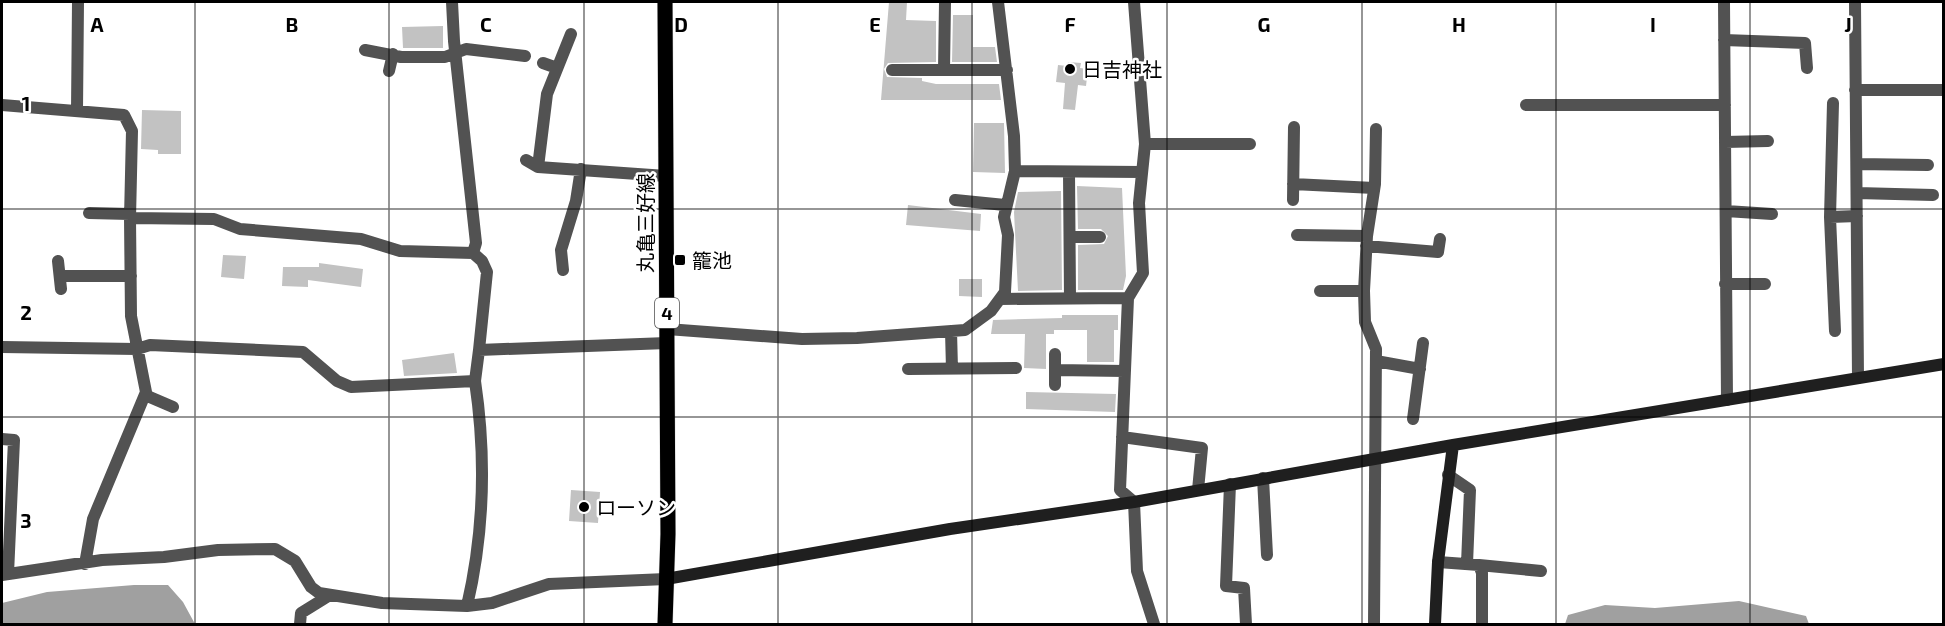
<svg xmlns="http://www.w3.org/2000/svg" width="1945" height="626" font-family="'Exo 2','Noto Sans JP',sans-serif">
  <style>
    .water { fill: #a0a0a0 }
    .building { fill: #c2c2c2 }
    .lines { fill: none; stroke-linecap: round; stroke-linejoin: round }
    .primary-casing { stroke: #dbdbdb; stroke-width: 16 }
    .street { stroke: #525252; stroke-width: 12 }
    .secondary { stroke: #1f1f1f; stroke-width: 12 }
    .primary { stroke: #000; stroke-width: 15 }
    .grid { fill: none; stroke: #000; stroke-width: 1.5; stroke-opacity: 0.55 }
    .poi-dot { fill: #000; stroke: #fff; stroke-width: 2 }
    .labels { text-anchor: middle; dominant-baseline: central; stroke-width: 5; stroke-linejoin: round; paint-order: stroke }
    .shield { fill: #fff; stroke: #4c4c4c; stroke-width: 1.5 }
    .shield-label { font-size: 18px; font-weight: bold; fill: #000 }
    .poi-label { font-size: 20px; fill: #000; stroke: #fff; text-anchor: start }
    .street-label { font-size: 20px; fill: #000; stroke: #fff }
    .grid-label { font-size: 20px; text-anchor: middle; font-weight: bold; fill: #000; stroke: #fff; stroke-width: 5; stroke-linejoin: round; paint-order: stroke }
  </style>
  <rect width="100%" height="100%" fill="#fff"/>
  <path class="water" d="M134,585h34l15,17 12,22h-193v-21l45,-11z
    M1739,601l67,15 3,8h-244l3,-9 37,-10 50,3z"/>
  <path class="building" d="M889,2h18l-1,18 30,1v41l-48,1 -4,6 3,8 35,1v3l14,3h63l2,16h-120z
    M953,15h20v32h22l2,15h-45z
    M443,26v22h-40l-1,-21z
    M1068,62l13,1 -1,5 8,1 -2,17 -8,-1 -3,25 -12,-1 2,-26 -9,-1 2,-17 9,1z
    M142,110l39,1v43h-23v-4l-17,-1z
    M974,123h30l1,50 -32,-1z
    M1077,186l45,2 4,88 -3,14h-45v-45l26,-1 4,-8 -7,-7h-23z
    M1061,191l1,99 -44,1 -4,-79 4,-20z
    M908,205l73,9 -1,17 -74,-6z
    M223,255l23,1 -2,23 -23,-2z
    M319,263l44,6 -2,18 -53,-7v7l-26,-1 1,-19h36z
    M959,279h23v18l-23,-1z
    M1062,315h56v15h-4v32h-27v-32h-33v4h-8v35l-22,-1 1,-34h-34l2,-14 69,-2z
    M454,353l3,20 -53,3 -2,-16z
    M1026,392l90,2 -1,18 -89,-3z
    M571,490l29,2 -2,31 -29,-2z"/>
  <g class="lines">
    <defs>
      <path id="primary" d="M665,2l3,532 -3,90"/>
    </defs>
    <use href="#primary" class="primary-casing"/>
    <path class="street" d="M452,2l2,39 22,202 -3,10
      M1134,2l11,142 -6,59 4,70 -15,25 -8,192 14,12 3,69 17,53
      M1724,2l3,398
      M1855,2l3,376
      M1724,40l81,3 2,25
      M365,50l36,7h44l21,-8 59,7
      M543,63l14,5
      M892,70h115
      M944,70l1,-68
      M389,71l4,-17
      M1855,90h89
      M1833,103l-3,114 5,114
      M2,105l122,10 8,16 -2,87 1,98 15,76 -53,127 -8,45
      M1526,105h199
      M77,110l1,-108
      M1725,142l43,-1
      M1145,144h105
      M526,160l12,7 128,9
      M1857,164l71,1
      M538,167l9,-73 24,-60
      M1015,171l127,1
      M1069,172l1,126
      M1293,184l81,4
      M1857,193l76,2
      M955,200l50,5
      M1293,200l1,-73
      M1726,211l46,3
      M89,213l41,1
      M1830,217l27,-1
      M130,218l84,1 26,10 121,10 39,12 73,2 9,8 5,11 -8,78 188,-7
      M1297,235l70,1
      M1070,237h30
      M1366,246l72,6 2,-13
      M58,261l3,28
      M563,270l-2,-20 15,-49 5,-32
      M60,276h71
      M1725,284h40
      M1320,291h44
      M1000,299l128,-1
      M667,329l135,10 55,-1 108,-8 26,-19 14,-19 3,-57 -4,-18 11,-46 -1,-35 -16,-134
      M951,331l1,38
      M2,347l135,2 13,-4 153,7 34,29 14,6 124,-6c11,74 9,152 -8,225
      M1055,354v31
      M1376,361l44,8
      M908,369l108,-1
      M1055,370l70,1
      M475,381l4,-31
      M145,395l28,12
      M1413,419l10,-76
      M1122,437l80,11 -4,42
      M2,439l12,1 -6,134
      M1448,475l22,15 -3,74
      M1263,478l4,77
      M1230,484l-4,102 18,2 2,36
      M1438,562l41,3 3,8v51
      M1479,565l62,6
      M2,575l100,-15 62,-3 54,-7 57,-1 20,12 16,26 8,6 63,10 85,3 25,-3 57,-19 117,-5
      M300,624l1,-11 29,-18
      M1374,624l2,-275 -11,-27 -1,-31 3,-55 8,-52 1,-55"/>
    <path class="secondary" d="M666,579l284,-50 184,-27 319,-57 491,-81
      M1435,624l3,-62 15,-117"/>
    <use href="#primary" class="primary"/>
  </g>
  <path class="grid" d="M195,2v622M389,2v622M584,2v622M778,2v622M972,2v622M1167,2v622M1362,2v622M1556,2v622M1750,2v622M2,209h1942M2,417h1942"/>
  <g class="poi-dot">
    <circle cx="1070" cy="69" r="6"/>
    <rect x="674" y="254" width="12" height="12" rx="3"/>
    <circle cx="584" cy="507" r="6"/>
  </g>
  <g class="labels">
    <rect class="shield" x="655" y="298" width="24" height="30" rx="4.5"/>
    <g class="shield-label">
      <text x="667" y="313">4</text>
    </g>
    <g class="poi-label">
      <text x="1082" y="69">日吉神社</text>
      <text x="692" y="260">籠池</text>
      <text x="596" y="507">ローソン</text>
    </g>
    <g class="street-label">
      <text transform="translate(645 223) rotate(-90)">丸亀三好線</text>
    </g>
  </g>
  <g class="grid-label">
    <text x="97" y="32">A</text>
    <text x="292" y="32">B</text>
    <text x="486" y="32">C</text>
    <text x="681" y="32">D</text>
    <text x="875" y="32">E</text>
    <text x="1070" y="32">F</text>
    <text x="1264" y="32">G</text>
    <text x="1459" y="32">H</text>
    <text x="1653" y="32">I</text>
    <text x="1848" y="32">J</text>
    <text x="26" y="111">1</text>
    <text x="26" y="320">2</text>
    <text x="26" y="528">3</text>
  </g>
  <rect width="1945" height="626" fill="none" stroke="#000000" stroke-width="6"/>
</svg>
